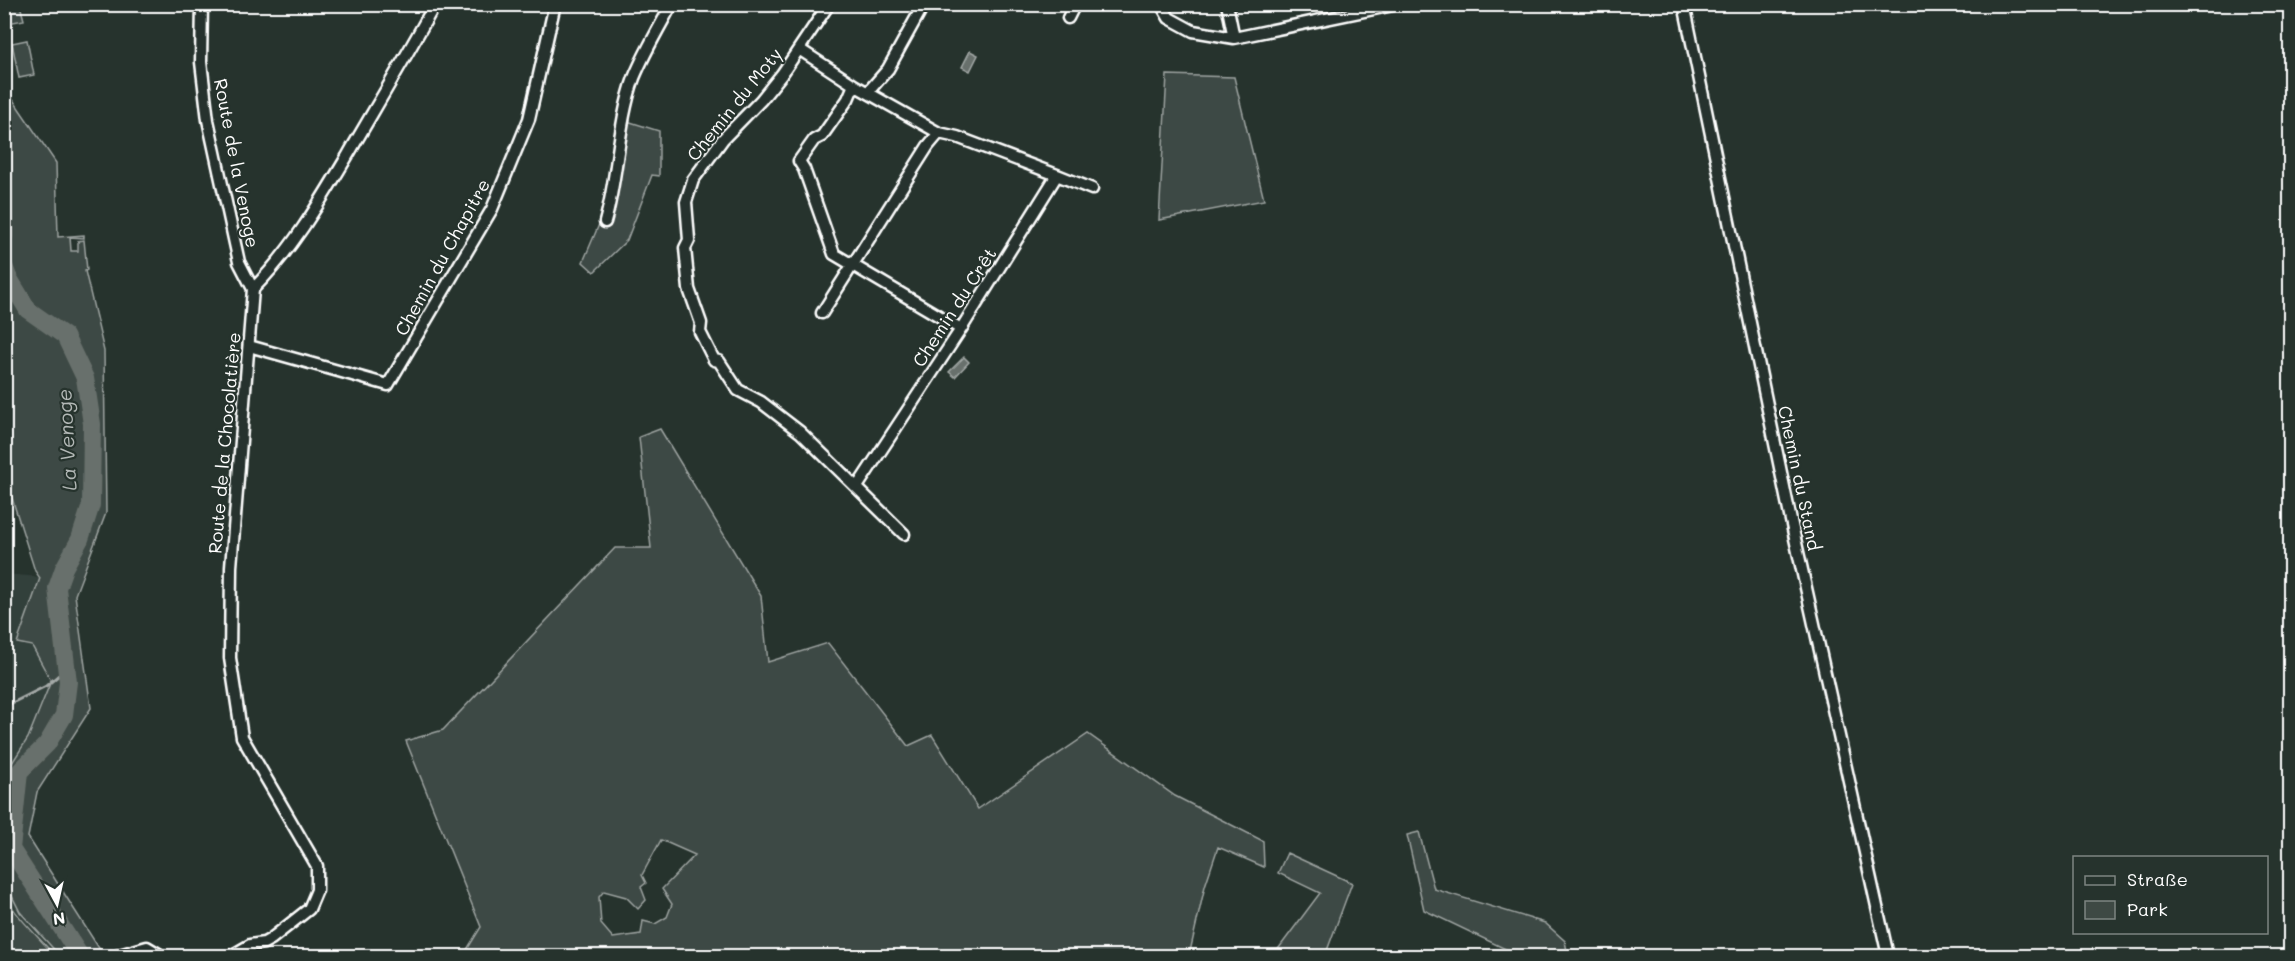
<svg xmlns="http://www.w3.org/2000/svg" width="2295" height="961" font-family="Mali,sans-serif">
  <style>
    .built { fill: #333f3a }
    .green { fill: #3e4944; stroke: #9ea4a2; stroke-width: 1.5; fill-rule: evenodd }
    .water { fill: #67706c; stroke: #a4a9a7; stroke-width: 1.5 }
    .lines { fill: none; stroke-linecap: round; stroke-linejoin: round }
    .stream { stroke: #a4a9a7; stroke-width: 3 }
    .river { stroke: #67706c; stroke-width: 18 }
    .street-casing { stroke: #fff; stroke-width: 15 }
    .street { stroke: #26332d; stroke-width: 10 }
    .labels { text-anchor: middle; dominant-baseline: central; stroke-width: 4.5; stroke-linejoin: round; paint-order: stroke }
    .street-label { font-size: 18px; fill: #fff; stroke: #26332d }
    .water-label { font-size: 20px; font-style: italic; fill: #b3b8b6; stroke: #26332d }
  </style>
  <rect width="100%" height="100%" fill="#26332d"/>
  <filter id="ink" filterUnits="userSpaceOnUse"><feTurbulence type="fractalNoise" baseFrequency=".0167" numOctaves="2"/><feDisplacementMap in="SourceGraphic" scale="12" xChannelSelector="R" yChannelSelector="G"/><feConvolveMatrix kernelMatrix="1 2 1 2 8 2 1 2 1" color-interpolation-filters="sRGB"/></filter>
  <g filter="url(#ink)">
    <path class="built" d="M5,574l35,3 -10,32 2,37 19,35 -23,57 -23,36z
      M4,880l16,32 40,44h-55z"/>
    <path class="green" d="M4,5h16l4,15 -16,3z
      M27,40l7,35 -15,3 -7,-35z
      M1167,75l67,2 30,123 -105,20z
      M5,88l51,75 2,74 26,-2v3l-14,-1 1,14h7v-10l6,-1 3,30 -2,1 19,80 2,162 -31,82 16,113 -54,84 -9,45 76,119h-44l-40,-44 -16,-32 1,-106 23,-36 23,-57 -19,-35 -15,-3 23,-65 -5,-7 -30,-95z
      M627,121l32,10v45l-7,-1 -25,65 -33,32 -11,-10 23,-54z
      M660,429l101,167 7,66 60,-19 80,103 24,-11 46,74 110,-75 87,62 88,45 1,26 -46,-20 -13,39 -16,70h-726l18,-29 -75,-186 37,-11 172,-182h36l-12,-111zM661,840l34,15 -33,34 10,15 -5,13 -12,7 -12,-3 -2,13 -28,4 -12,-14 -2,-27 5,-6 22,6 12,12 8,-9 -5,-13 5,-4 -4,-8z
      M1419,832l15,57 111,34 20,18 3,15h-48l-96,-46 -17,-75z
      M1287,853l65,30 -27,73h-52l47,-63 -42,-20z
      M5,896c13,23 33,40 50,60h-50z"/>
    <path class="water" d="M970,51l8,4 -8,16 -8,-4z
      M964,357l5,5 -14,15 -6,-5z"/>
    <g class="lines">
      <path class="stream" d="M4,707l42,-21 20,-17"/>
      <path class="river" d="M4,142v94
        M4,266l4,11 20,33 37,26 20,42 7,46 -1,81 -11,34 -16,29 -7,20 11,94 -4,33 -17,29 -28,28 -8,77 69,107"/>
      <defs>
        <path id="street" d="M202,4l-1,58 7,58 31,142 14,27
          M829,4l-47,70 -21,26 -38,39 -30,41 -7,22 3,38 -4,8 4,41 12,34 -1,9 14,28 5,1 19,29 23,12 39,30 104,102
          M1161,4l8,14 24,13 41,7 164,-34
          M1227,4l7,34
          M1684,4l106,512 98,440
          M1068,18l7,-14
          M799,49l55,36 85,48 18,4 100,38
          M854,85l-6,14 -26,37 -8,4 -15,21 5,8 30,85 127,75
          M868,92l20,-23 36,-65
          M605,222c13,-46 13,-100 29,-144 10,-25 25,-50 38,-74
          M822,313l106,-167 11,-13
          M249,346l139,39 104,-176 37,-90 26,-115
          M857,487l104,-158 96,-154 35,14
          M119,955l28,-8 15,9
          M231,956l19,-11 14,-2 7,-4 38,-30 8,-19v-24l-75,-129 -12,-79 1,-91 22,-278c39,-39 67,-87 95,-134 29,-50 59,-100 87,-151"/>
      </defs>
      <use href="#street" class="street-casing"/>
      <use href="#street" class="street"/>
    </g>
  </g>
  <g class="labels">
    <g class="street-label">
      <text transform="translate(734 104) rotate(-51)">Chemin du Moty</text>
      <text transform="translate(237 163) rotate(79)">Route de la Venoge</text>
      <text transform="translate(442 257) rotate(-61)">Chemin du Chapitre</text>
      <text transform="translate(954 307) rotate(-57)">Chemin du Crêt</text>
      <text transform="translate(224 443) rotate(-85)">Route de la Chocolatière</text>
      <text transform="translate(1800 478) rotate(78)">Chemin du Stand</text>
    </g>
    <g class="water-label">
      <text transform="translate(66 440) rotate(-93)">La Venoge</text>
    </g>
  </g>
  <rect width="2295" height="961" fill="none" stroke="#26332d" stroke-width="24"/>
  <rect x="12" y="12" width="2271" height="937" fill="none" stroke="#fff" stroke-width="2" filter="url(#ink)"/>
  <rect x="2073" y="856" width="195" height="78" fill="#26332d" stroke="#7d8581" stroke-width="1.5"/>
  <rect x="2085" y="876" width="30" height="9" fill="#26332d" stroke="#7d8581" stroke-width="1.5"/>
  <text x="2127" y="886" font-size="18" fill="#ffffff">Straße</text>
  <rect x="2085" y="901" width="30" height="18" fill="#3e4944" stroke="#7d8581" stroke-width="1.5"/>
  <text x="2127" y="916" font-size="18" fill="#ffffff">Park</text>
  <g transform="translate(57 904) rotate(172)" stroke="#26332d" stroke-width="4.5" paint-order="stroke">
  <path d="M0-4.5L10 22L0 15L-10 22Z" fill="#ffffff"/>
  <text y="-9" font-size="16" font-weight="bold" text-anchor="middle" fill="#ffffff">N</text>
  </g>
</svg>
